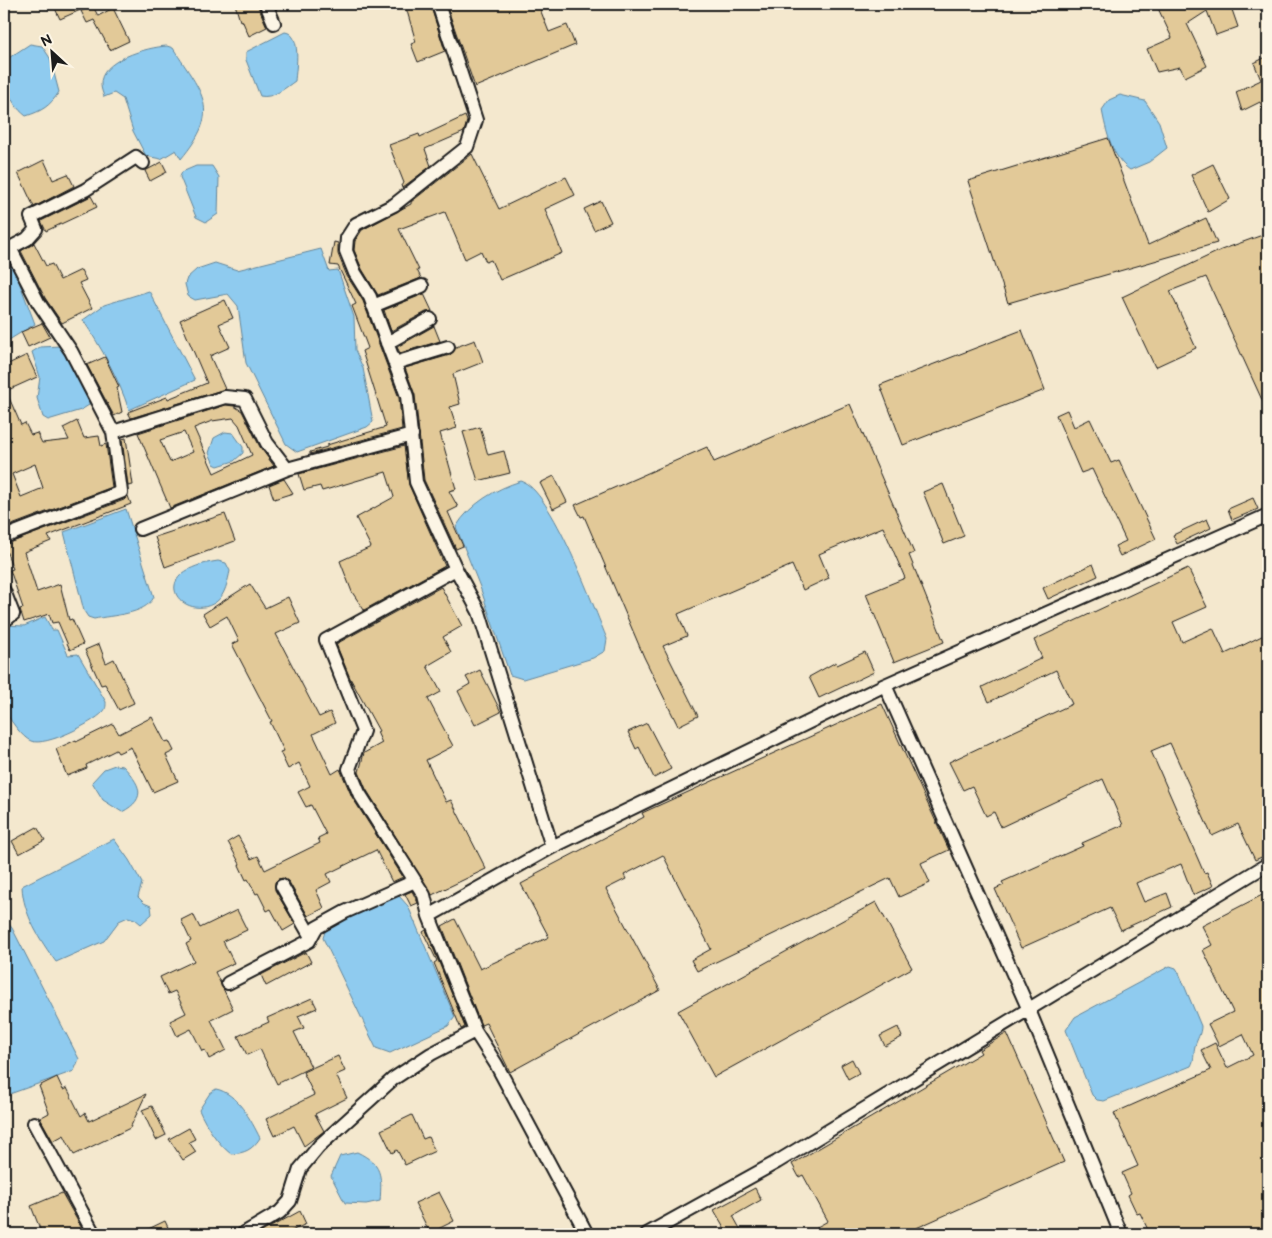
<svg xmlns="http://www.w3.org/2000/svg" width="1272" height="1238" font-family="'Balsamiq Sans',sans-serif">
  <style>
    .water { fill: #8fcbef; stroke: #61859b }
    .building { fill: #e2c998; stroke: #1c1c1c; fill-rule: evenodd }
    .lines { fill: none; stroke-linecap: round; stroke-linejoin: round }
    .minor-casing { stroke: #1c1c1c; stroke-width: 16 }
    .minor { stroke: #fcf5e5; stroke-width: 12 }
  </style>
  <rect width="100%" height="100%" fill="#f4e8ce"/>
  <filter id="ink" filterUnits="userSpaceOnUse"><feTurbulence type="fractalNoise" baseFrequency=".02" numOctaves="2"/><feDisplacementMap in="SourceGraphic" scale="10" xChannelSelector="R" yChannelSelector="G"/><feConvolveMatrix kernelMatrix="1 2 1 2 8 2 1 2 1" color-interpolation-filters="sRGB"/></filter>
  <g filter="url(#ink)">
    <path class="water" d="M285,32c17,2 11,36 10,49 -10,7 -22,18 -35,15l-14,-36v-8z
      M30,44l12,2 8,12 9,34c-9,14 -17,19 -33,24 -18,-14 -22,-34 -22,-55z
      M167,46l6,2c30,47 49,62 8,111l-5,-9 -15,9 -15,-3 -13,-25 -10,-32 -9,-6 -10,4c-1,-4 -3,-8 -3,-12 -2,-25 47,-38 66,-39z
      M1120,95l25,6 14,21 8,26 -18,14 -19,8c-18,-12 -24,-39 -28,-60l7,-10z
      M196,166h16l7,11 -1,37 -12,8 -10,-5 -16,-40 2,-5z
      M321,249l8,22 9,-1 16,47 1,33 8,18 10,54 -6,5 -70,25 -11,-8 -40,-81 -8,-57 -10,-12 -33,6 -7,-4 -3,-12 2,-6 10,-9 18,-6 22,7z
      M4,262l8,1 23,61 -31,19z
      M149,291l46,89 -66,30c-11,-33 -27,-61 -46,-90l21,-15z
      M61,346l28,55v4l-8,5 -33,10 -5,-3 -6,-19 3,-21 -8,-25 8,-5z
      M225,432l8,1 10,14v6l-9,8 -16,5 -4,-2 -5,-11 5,-15z
      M521,481c30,8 73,127 86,158l-2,12 -12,7 -70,21 -13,-4 -30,-88 -24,-60c14,-23 39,-38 65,-46z
      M126,509l28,88c-9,18 -42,18 -60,22l-6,-2 -4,-6 -20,-79z
      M218,561l8,2 4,8c-2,9 -5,25 -14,31 -32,22 -75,-30 2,-41z
      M45,617l7,13h5l11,25 10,-1 28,48c0,4 0,7 -3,10 -10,11 -57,35 -72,29 -9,-3 -23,-24 -27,-32 -3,-9 0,-70 0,-84l20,1z
      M115,765l8,1c16,17 26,32 -1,46l-19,-12 -11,-18 12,-13z
      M114,839l15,21 13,23 -4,14 6,6 7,3 1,8 -11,10 -6,-5 -7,-2 -9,4 -15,20 -48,21c-16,-22 -33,-48 -34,-76z
      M393,896h6l9,10 47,111 -7,9 -58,27 -14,-5 -53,-110 4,-13z
      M4,918l8,10 67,131 -5,12 -70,25z
      M1170,966l6,2 3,5 22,53c0,8 -4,13 -6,20 -2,8 0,13 -4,20l-87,35 -7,-1 -5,-5 -26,-65 9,-13z
      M216,1089c21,4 35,31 44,49 -8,12 -15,15 -29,16 -13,-10 -25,-28 -32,-44l11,-17z
      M357,1152c25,12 25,23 23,49l-14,3 -21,-1 -14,-27 9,-20z"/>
    <path class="building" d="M53,4h41l-34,15z
      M235,4h22l10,23 -18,9 -7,-16 -2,1z
      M405,4h25l15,47 -27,11 -7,-18 5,-2z
      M446,4h92l11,28 18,-7 8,20 -100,42z
      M1156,4h74l8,23 -22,8 -9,-24 -20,13 20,42 -22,11 -5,-10 -23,5 -10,-23 25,-11z
      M93,6l5,10 15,-8 16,33 -19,9 -16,-30 -7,3 -6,-12z
      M1268,56v65l-8,-19 -18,9 -6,-19 25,-12 -7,-17z
      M465,116l2,5 -3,11 -39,17 6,17 -29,22 -1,-3 3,-2 -15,-38 30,-11 1,3z
      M1108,138l40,107 58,-27 11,25 -209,60 -40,-122z
      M472,154l27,55 67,-32 9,18 -30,14 17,44 -62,27 -9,-20 -5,2 -5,-11 -16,8 -20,-47 -46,17 20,41h-2l4,8 -43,17 -16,-26 -8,-19 1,-9 7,-11 49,-26v-2z
      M44,160l9,20 15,-6 6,12 -40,21 -16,-34z
      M162,162l5,10 -17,9 -5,-10z
      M1213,164l17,35 -22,13 -17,-37z
      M91,196l6,11 -51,24 -5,-10z
      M601,201l10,21 -17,8 -10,-21z
      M1268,233v180l-62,-136 -36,14 26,57 -41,19 -33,-70 99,-47z
      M334,242l4,1v11l9,22 16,25 36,97 3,31 -92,25v-2l17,-5v-2l59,-18 -24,-76 6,-3 -16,-42 4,-2 -18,-38 -8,-1z
      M34,243l12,23 6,-2 8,16 21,-10 5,10 -7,3 13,25 -30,15 -17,-25 -24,-47z
      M424,294l8,17 -6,1 -35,19 -7,-21z
      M225,300l8,18 -14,6 11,23 -20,9 15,33 -94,29 -3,-6 39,-15 1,2 39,-16 -27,-63z
      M42,323l8,14 -22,10 -7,-15z
      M434,326l6,15 -40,12 -3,-6z
      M1022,330l23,60 -142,55 -23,-60z
      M475,340l8,22 -30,12 7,30 -10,3 7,21 -17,5 16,56 -7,2 9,16 -10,5 15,34 -7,3 -32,-69 -9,-85 -10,-27 45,-13 6,-8z
      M27,355l10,22 -31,14 15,34 4,-2 6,12 6,-2 5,10 27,-3 -6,-12 14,-7 7,17 15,-2 2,10 5,-2 6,43 -108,41v-162zM35,464l8,24 -22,9 -9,-23z
      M105,357l14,30 -2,1 5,24 -8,4 -27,-51z
      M850,404l64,149 -5,2 35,87 -50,20 -28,-68 39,-16 -22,-51 -64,27 10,24 -26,12 -11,-25 -114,49 9,22 -24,10 35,70 -20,10 -34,-69 -60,-141 -3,1 -6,-12 132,-58 7,15z
      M226,405l8,1 8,5 18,36 14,19 -104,42 -32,-75zM233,418l6,7 13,30 -38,18 -20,-45 18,-7zM184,432l9,20 -23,10 -10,-22z
      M1067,410l7,17 16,-8 21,44 8,-3 37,79 -36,17 -5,-10 11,-5 -34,-72 -11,4 -25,-58z
      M480,427l8,28 16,-4 6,22 -32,8 -15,-49z
      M126,438l7,47 -5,1 -6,-47z
      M404,446l5,39 36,81 -81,44 -12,-18 -12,-31 31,-14 -15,-29 38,-21 -8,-25 -64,19 -2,-5 -16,4 -5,-16z
      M554,476l13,26 -14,7 -13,-26z
      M284,479l9,14 -19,6 -5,-14z
      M943,484l21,52 -20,8 -21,-52z
      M128,496l3,8 -83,32 3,5 -27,11 13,40 23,-8 9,36 3,-1 11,25 -13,6 -12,-28 -6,1 -3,-9 -25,8 -4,-13 3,-1 -13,-38 3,-1 -9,-24 120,-45z
      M1253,498l5,11 -26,11 -4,-11z
      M225,514l10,27 -70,26 -10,-30z
      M1207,519l4,9 -34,16 -4,-9z
      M1093,564l5,12 -50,23 -5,-11z
      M1188,568l19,39 -34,15 9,20 31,-14 12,26 43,-21v221l-13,6 -17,-36 -26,12 -42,-93 -19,8 53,122 3,-1 6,14 -20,9 -12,-31 -45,19 8,19 23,-9 5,14 -51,23 -11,-22 -89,40 -26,-59 9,-4 -2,-3 81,-36 -1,-3 41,-18 -20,-46 -102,48 -7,-15 -8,4 -14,-30 -9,4 -14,-28 123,-58 -16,-34 -67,32 -7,-15 60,-29 -8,-18z
      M250,584l15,24 23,-11 12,26 -24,11 43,83 11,-5 5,11 -22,11 19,40 8,-5 12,28 51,80 -11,5 -16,-32 -49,24 4,8 -15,8 8,18 -16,8 -19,-34 -6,-4 -5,1 -3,3v8l20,34 -12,7 -12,-22 -4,2 -9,-18 -2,1 -8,-15 -2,1 -7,-15 1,-1 -12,-22 10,-6 13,23 7,-3 7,14 55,-27 -2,-5 8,-4 -15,-29 -5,2 -8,-15 12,-6 -11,-23 -11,6 -8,-17 4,-1 -14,-29 2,-1 -40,-77 7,-3 -12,-25 -17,10 -7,-12z
      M441,587l21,39 -19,11 8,15 -24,14 14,26 -13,7 25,47 -27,14 20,42 5,-2 35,69 -54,26 -66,-106 -7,-17 5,-19 18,-10 -5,-11 2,-1 -29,-53 -14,-34z
      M99,644l7,19 8,-4 20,44 -15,7 -14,-26 -4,1 -16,-35z
      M865,652l9,20 -55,26 -10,-21 27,-15 1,3z
      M480,670l21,42 -26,13 -17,-34 12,-7 -4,-7z
      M882,704l67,146 -28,13 9,20 -31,14 -9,-19 -193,93 -6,-11 20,-11 -48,-94 -39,20 2,4 -20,10 54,101 -150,82 -24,-49 -5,2 -39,-99 13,-7 25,50 69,-32 -28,-53 15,-8 -1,-2 109,-57 -2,-4z
      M152,717l13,25 4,-1 5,10 -8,4 12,26 -25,11 -22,-45 -13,6 -2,-3 -30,15 1,3 -20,8 -11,-27 20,-9v2l37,-18 6,10z
      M647,723l24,46 -17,9 -15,-31 -3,2 -8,-17z
      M37,827l8,13 -26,14 -7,-13z
      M412,891l6,12 -7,3 -6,-12z
      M1268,892v342h-118l-10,-21 -3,1 -9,-19 3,-2 -9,-20 16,-7 -24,-53 97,-43 -10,-20 14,-7 12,25 26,-13 -10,-21 -24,12 -11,-22 25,-12 -30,-62 9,-5 -10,-19z
      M876,902l36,66 -198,109 -36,-66z
      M237,910l10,20 -24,11 11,22 -19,9 18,37 -22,11 15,30 -17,9 -4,-9 -3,1 -11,-22 -14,7 -7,-15 16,-8 -11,-22 -7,3 -8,-17 34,-16 -8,-17 5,-3 -10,-21 12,-6 7,14z
      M426,930l39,97 -4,2 -27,-66 3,-2 -14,-29z
      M306,952l5,10 -45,24 -5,-11z
      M312,998l5,10 -19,8 6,12 -10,4 17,35 -34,17 -17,-35 -13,6 -9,-19 31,-14 -2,-4z
      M898,1027l4,10 -17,9 -5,-10z
      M1007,1033l57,129 -161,72h-82l-4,-7 11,-6 -25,-46 -4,2 -7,-13 189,-111 -2,-3z
      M338,1056l7,15 -9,4 11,23 -32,16 9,17 -20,15 -10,-20 -20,10 -8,-17 48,-24 -11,-23z
      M852,1059l7,14 -11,6 -7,-14z
      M57,1077l6,13 4,-2 14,28 4,-3 4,8 57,-27 -16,34 -56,27 -10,-20 -11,6 -13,-23 9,-5 -10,-27z
      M152,1106l14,29 -10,5 -14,-30z
      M412,1115l11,24 5,-2 7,14 -30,14 -8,-15 -5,3 -11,-23z
      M189,1128l6,11 -6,3 7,10 -13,8 -14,-21z
      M755,1188l6,12 -28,16 10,18h-15l-14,-24z
      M439,1192l15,29 -24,12 -15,-30z
      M62,1193l23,41h-43l-11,-28z
      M300,1211l6,13 -21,10h-27z
      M165,1221l6,13h-33z"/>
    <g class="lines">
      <defs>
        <path id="minor" d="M266,4l8,19
          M373,306l49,-20
          M387,343l43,-24
          M395,363l53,-16
          M113,432l112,-35 20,2 22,44 20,26 125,-34
          M140,529l147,-60
          M4,537l117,-45 -8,-60 -42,-81 -33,-49 -28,-54 17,-9 9,-10 -5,-12 54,-27 51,-33 7,6
          M456,569l23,43 73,235
          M4,591l9,23 -9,7
          M885,685l144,325 92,224
          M282,886l29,51
          M429,916l-5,-21 -65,-102 -10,-24 14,-38 -37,-91 130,-71 -40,-87 -9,-86 -37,-99 -15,-24 -9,-22 1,-13 9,-14 38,-19 73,-58 9,-27 -38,-116
          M228,983l81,-42 7,-13 29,-16 70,-31
          M475,1031l21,33 91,170
          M34,1123l60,111
          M243,1234l37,-22 10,-11 10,-32 19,-23 74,-67 38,-25 44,-23 -46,-115 123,-69 333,-162 383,-170
          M647,1234l130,-72 491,-298"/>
      </defs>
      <use href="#minor" class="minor-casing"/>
      <use href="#minor" class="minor"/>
    </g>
  </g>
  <rect width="1272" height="1238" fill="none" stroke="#fcf5e5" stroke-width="20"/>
  <rect x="10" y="10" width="1252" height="1218" fill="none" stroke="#1c1c1c" stroke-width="2" filter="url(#ink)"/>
  <g transform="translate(52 52) rotate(334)" stroke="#fcf5e5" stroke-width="4" paint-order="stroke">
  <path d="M0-4L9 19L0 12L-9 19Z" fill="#1c1c1c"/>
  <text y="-8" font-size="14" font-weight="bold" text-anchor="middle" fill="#1c1c1c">N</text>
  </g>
</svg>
